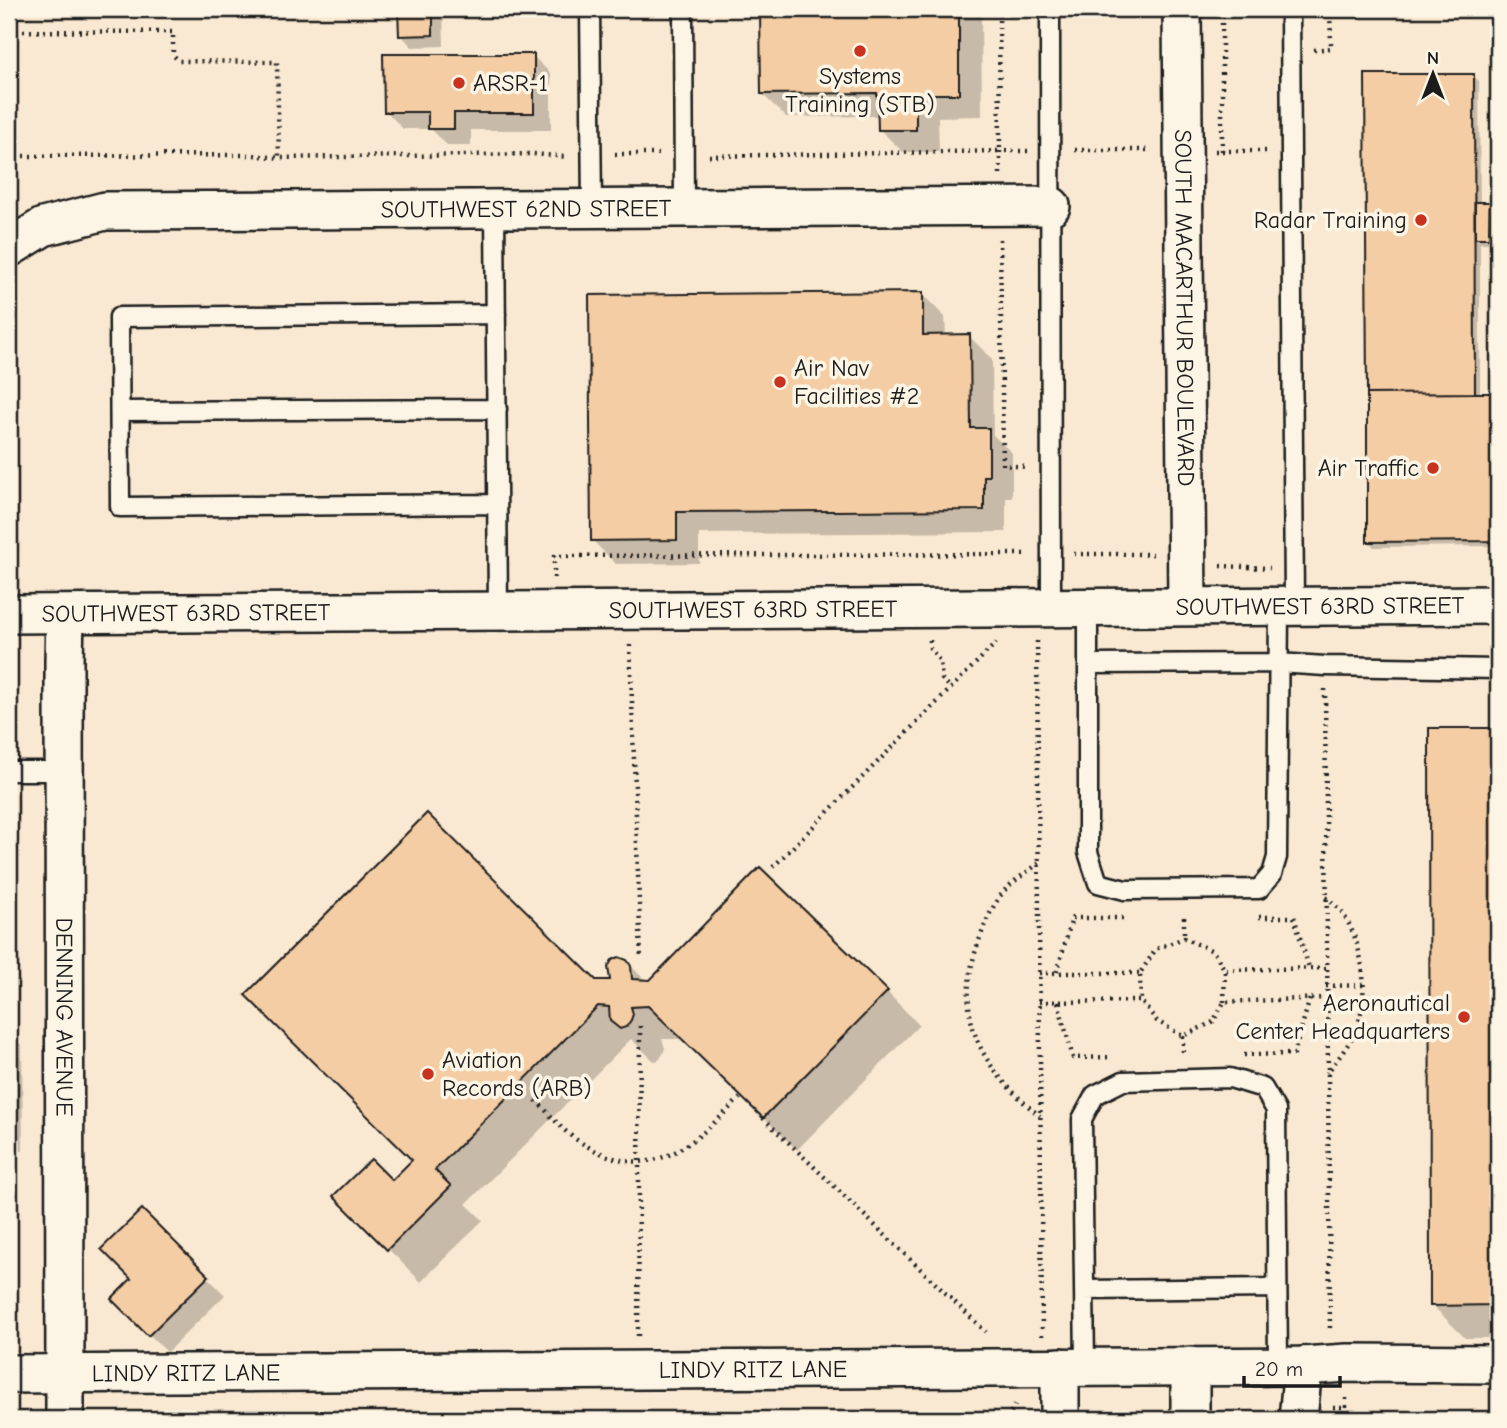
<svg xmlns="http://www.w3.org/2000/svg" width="1507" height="1428" font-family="'Comic Neue',sans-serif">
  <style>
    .built { fill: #fae9d2 }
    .shadow { fill: #0003 }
    .building { fill: #f4cda4; stroke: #1c1c1c; stroke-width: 2 }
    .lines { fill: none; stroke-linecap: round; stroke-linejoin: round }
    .lane-casing { stroke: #1c1c1c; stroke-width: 23 }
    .street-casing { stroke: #1c1c1c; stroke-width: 42 }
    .path { stroke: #1c1c1c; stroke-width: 4.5; stroke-dasharray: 2 5; stroke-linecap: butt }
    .lane { stroke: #fcf5e5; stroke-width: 18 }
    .street { stroke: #fcf5e5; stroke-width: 37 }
    .poi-dot { fill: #c8321e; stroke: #fcf5e5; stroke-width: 2.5 }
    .labels { text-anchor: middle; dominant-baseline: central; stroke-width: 7; stroke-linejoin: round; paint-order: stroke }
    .poi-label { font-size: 24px; fill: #1c1c1c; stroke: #fcf5e5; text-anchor: start }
    .street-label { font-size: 24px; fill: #1c1c1c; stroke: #fcf5e5 }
  </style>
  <rect width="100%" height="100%" fill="#fcf5e5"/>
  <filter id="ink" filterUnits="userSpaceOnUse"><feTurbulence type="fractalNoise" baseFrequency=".0143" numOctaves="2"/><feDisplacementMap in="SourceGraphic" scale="14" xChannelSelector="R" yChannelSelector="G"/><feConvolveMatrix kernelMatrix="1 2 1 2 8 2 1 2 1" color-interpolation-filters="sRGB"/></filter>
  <g filter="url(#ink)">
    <path class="built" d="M9,9h1489v1410h-1489z"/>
    <path class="shadow" d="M400,9h43l1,37 -32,1 -11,-12z
      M761,9h220l1,107 -44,1 1,35h-36l-24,-23v-13l-93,1 -24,-23z
      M533,56l18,18v56h-80v16h-23l-17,-17h-28l-17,-18z
      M1473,75l6,6 1,123h9l6,5 -1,34h-14v152h18v151l-124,1 -5,-5z
      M922,294l23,23 1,19h23l23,23 1,76 19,18v45h-6v34l-307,2v29l-83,1 -23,-23z
      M1430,730h68v608h-33l-33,-33z
      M626,961l20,20 241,11 32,33 -122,125 -114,-111h-21l3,9 -2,6 -4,6 -5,1 -23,-22 -165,165 17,16 -62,62 -85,-86 56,-14 203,-200 16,-1z
      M9,1034l13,12 1,105h-14z
      M142,1211l83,84 -58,57 -54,-53 20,-20z
      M9,1288l9,9v27h-9z"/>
    <path class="building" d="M398,9h35v26l-34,1z
      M760,9h199v85h-43v36h-38l-1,-37 -116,1z
      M383,54h151v59h-80v16h-26v-17h-44z
      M1365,74h109l1,319 -108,1z
      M1475,202h15l-1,36h-14z
      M923,292v43l47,-1 1,94h18v48h-5v34l-307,2v28l-86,1 -2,-246z
      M1475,393h23v148l-131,1v-148z
      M1429,728h69v577l-68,1z
      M427,813l169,167h14l-2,-13 4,-7 7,-3 8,3 4,6 1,13 18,1 110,-113 128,124 -125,127 -115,-112 -17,1 2,7 -2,6 -5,7 -6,2 -10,-8 -1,-14 -11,-1 -163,164 16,16 -64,64 -54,-54 38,-37 21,21 20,-20 -167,-165z
      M142,1209l67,67 -61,60 -37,-37 20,-20 -30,-30z"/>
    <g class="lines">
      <defs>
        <path id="lane" d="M590,9l2,199
          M683,9l1,199
          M1050,9l1,598
          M1290,9l4,597
          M495,208l3,404
          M496,314l-377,3 1,190 377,-3
          M120,411l377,-2
          M1088,607v245l10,31 27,7 134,-1 13,-15 5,-17 2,-251
          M1088,664l190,-1 47,3 173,3
          M9,771h55
          M1084,1290l193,-2
          M1085,1367l-3,-248 13,-24 28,-14 107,-3 33,10 13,22 2,256"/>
        <g id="street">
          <path id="s1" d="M1182,9l5,597"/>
          <path id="s2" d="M9,248l34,-21 62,-16 946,-5"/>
          <path id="s3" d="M9,614l1489,-9"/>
          <path id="s4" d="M65,615l-1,46 1,758"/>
          <path d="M1060,1367v52"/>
          <path id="s5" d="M9,1374l1294,-8 44,-3 151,1"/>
          <path d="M1190,1419v-53"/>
          <path d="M1298,1419l5,-53"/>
        </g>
      </defs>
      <use href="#lane" class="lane-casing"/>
      <use href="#street" class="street-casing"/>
      <path class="path" d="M1222,9v142
        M9,31l164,1v23l6,6 98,1 2,96
        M1314,50l17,-2 -1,-39
        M1075,150h76
        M1215,151h51
        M615,154h43
        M9,156l244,-1 26,3 254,-4 35,3
        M709,156l291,-5 -1,-142
        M1000,174v-23h28
        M1000,239l3,226 24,2
        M1074,554h79
        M1220,566l50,2
        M554,578v-22l473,-2
        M930,640v8l10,13 2,18 9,9
        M1037,641l5,695
        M630,645l11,314
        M1325,689l5,642
        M1039,863c-11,9 -25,17 -34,27 -12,14 -19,31 -25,48 -29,77 -1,129 60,178
        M773,867l223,-224
        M1326,897c6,6 15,12 19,20 17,28 23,68 15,100 -5,21 -20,39 -33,56
        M1184,917v21
        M1259,917h35l15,51
        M1326,968l-101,2 -12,-19 -29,-13 -28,11 -16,24 1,28 16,20 26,15 30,-14 11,-20 102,-4
        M1057,972l15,-54h52
        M1039,973h101
        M1326,986l39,-1
        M1039,1002l102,-1
        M1058,1002l15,56 40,-1
        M1224,1002l1,-32
        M1183,1036v20
        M1244,1055l50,-1 16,-56
        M536,1100c12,12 24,28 38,38 74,50 112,13 166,-40
        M763,1118l223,214
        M638,1336l2,-312
        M1333,1408h13v-11
        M1010,1419v-5l6,-12"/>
      <use href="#lane" class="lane"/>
      <use href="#street" class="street"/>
    </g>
  </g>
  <g class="poi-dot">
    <circle cx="860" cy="51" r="7"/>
    <circle cx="459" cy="83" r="7"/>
    <circle cx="1421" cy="220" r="7"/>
    <circle cx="780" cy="382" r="7"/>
    <circle cx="1433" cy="468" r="7"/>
    <circle cx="1464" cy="1017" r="7"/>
    <circle cx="428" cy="1074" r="7"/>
  </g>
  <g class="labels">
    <g class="poi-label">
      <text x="860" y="76" text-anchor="middle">Systems<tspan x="860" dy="28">Training (STB)</tspan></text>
      <text x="473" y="83">ARSR-1</text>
      <text x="1407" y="220" text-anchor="end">Radar Training</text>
      <text x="794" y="368">Air Nav<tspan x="794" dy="28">Facilities #2</tspan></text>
      <text x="1419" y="468" text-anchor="end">Air Traffic</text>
      <text x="1450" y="1003" text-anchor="end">Aeronautical<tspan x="1450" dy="28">Center Headquarters</tspan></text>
      <text x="442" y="1060">Aviation<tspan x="442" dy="28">Records (ARB)</tspan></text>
    </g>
    <g class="street-label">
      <text stroke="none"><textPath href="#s2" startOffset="525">SOUTHWEST 62ND STREET</textPath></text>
      <text stroke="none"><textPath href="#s1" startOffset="299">SOUTH MACARTHUR BOULEVARD</textPath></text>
      <text stroke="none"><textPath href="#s3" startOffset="1311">SOUTHWEST 63RD STREET</textPath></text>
      <text stroke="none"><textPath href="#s3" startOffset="744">SOUTHWEST 63RD STREET</textPath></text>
      <text stroke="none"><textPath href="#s3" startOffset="177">SOUTHWEST 63RD STREET</textPath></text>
      <text stroke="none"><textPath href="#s4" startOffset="402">DENNING AVENUE</textPath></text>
      <text stroke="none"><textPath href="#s5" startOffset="744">LINDY RITZ LANE</textPath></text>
      <text stroke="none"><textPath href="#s5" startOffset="177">LINDY RITZ LANE</textPath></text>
    </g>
  </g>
  <rect width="1507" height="1428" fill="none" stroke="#fcf5e5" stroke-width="35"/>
  <rect x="18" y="18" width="1472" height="1393" fill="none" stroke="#1c1c1c" stroke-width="2.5" filter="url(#ink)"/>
  <g transform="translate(1433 74)" stroke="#fcf5e5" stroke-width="5" paint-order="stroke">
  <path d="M0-5L12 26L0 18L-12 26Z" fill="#1c1c1c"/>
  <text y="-10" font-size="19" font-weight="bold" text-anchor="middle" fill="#1c1c1c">N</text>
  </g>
  <path d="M1244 1376v10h96v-10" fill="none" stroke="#1c1c1c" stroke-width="3.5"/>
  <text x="1255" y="1376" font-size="21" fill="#1c1c1c" stroke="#fcf5e5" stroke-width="5" paint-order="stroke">20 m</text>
</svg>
